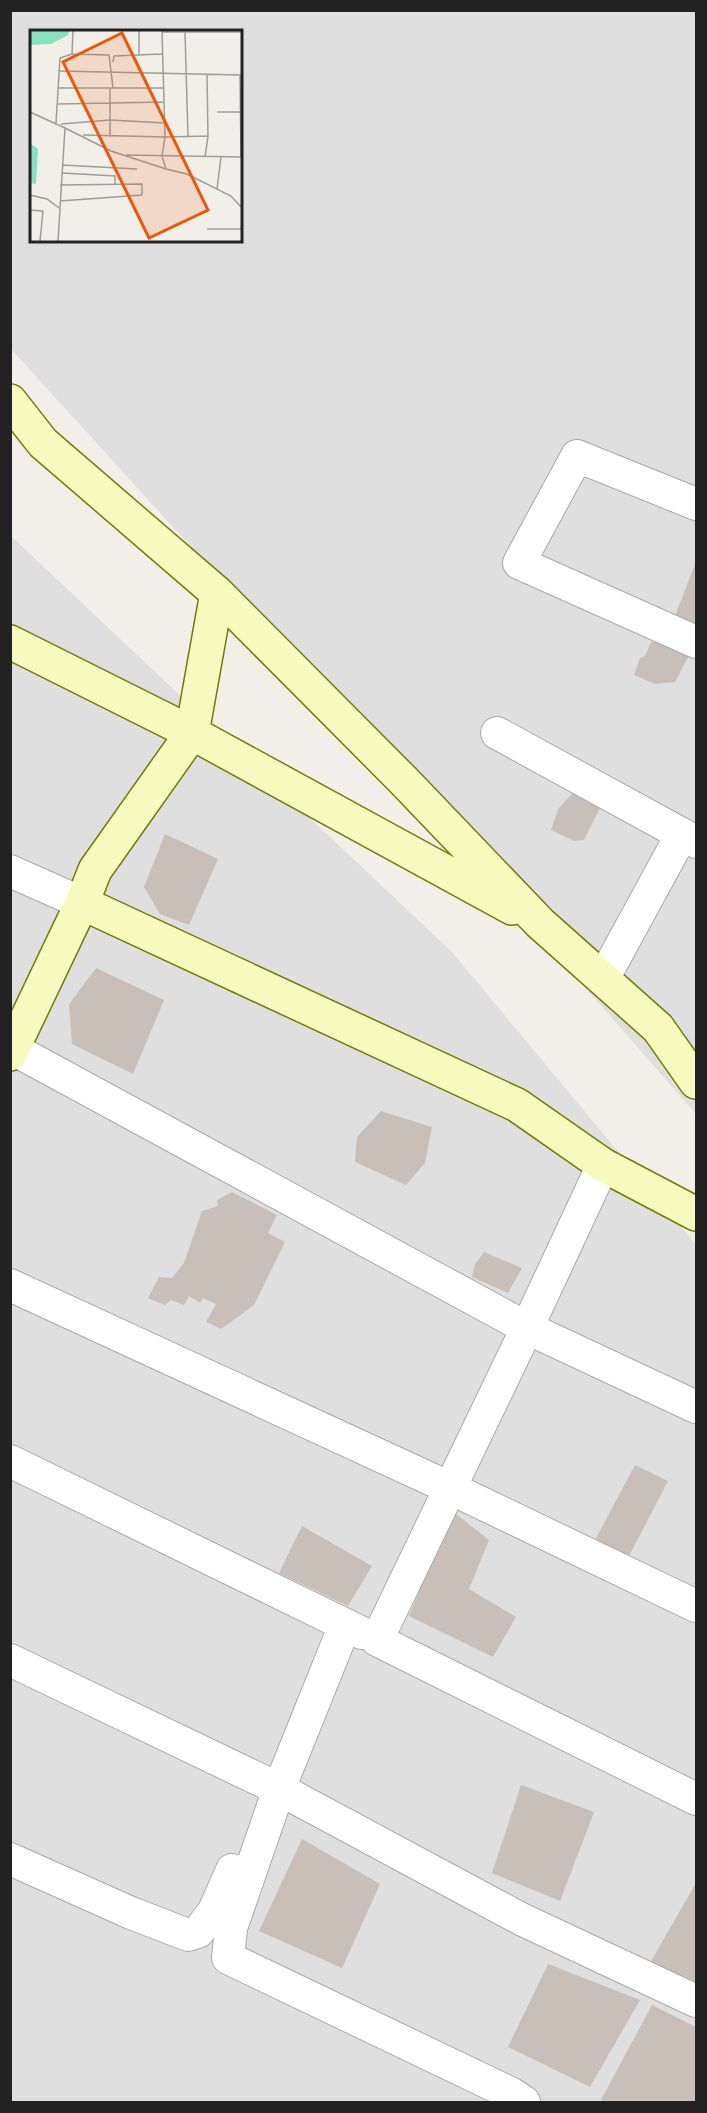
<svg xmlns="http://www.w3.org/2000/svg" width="707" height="2113" font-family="Quicksand,sans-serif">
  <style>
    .residential { fill: #e0dfdf; fill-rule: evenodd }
    .building { fill: #c7bfb8 }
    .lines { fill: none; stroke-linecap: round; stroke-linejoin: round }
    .minor-casing { stroke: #a9a9a9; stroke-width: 34 }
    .secondary-casing { stroke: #707d05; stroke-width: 36 }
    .minor { stroke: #fff; stroke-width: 32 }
    .secondary { stroke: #f7fabf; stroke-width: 33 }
    .inset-road { fill: none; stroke: #9f9d99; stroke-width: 1.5 }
    .view { fill: #e8590c; fill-opacity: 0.15; stroke: #e8590c; stroke-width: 3 }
    .inset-edge { fill: none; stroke: #222; stroke-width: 3 }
  </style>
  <rect width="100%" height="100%" fill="#f2efe9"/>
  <path class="residential" d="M11,11h685v1103l-292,-333 -393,-432zM32,32h208v208h-208z
    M10,535l442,417 244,293v857h-685z"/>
  <path class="building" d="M696,561v68l-22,-10z
    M657,641l39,1 -21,40 -20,2 -21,-9 6,-17 5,-2 6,-14z
    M573,793l28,13 -17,34 -10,1 -23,-11 7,-21z
    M165,834l53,25 -29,66 -29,-11 -16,-27z
    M96,968l68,32 -31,74 -61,-30 -3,-40z
    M381,1111l51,16 -7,36 -19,22 -51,-23 2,-25z
    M232,1192l45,23 -9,18 17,9 -31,63 -33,24 -15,-7 10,-18 -13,-6 -3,5 -11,-7 -5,9 -13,-5 -6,5 -17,-7 11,-21 13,1 12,-15 18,-52 16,-5 -1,-6z
    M484,1252l38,16 -14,25 -36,-16 3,-13z
    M635,1465l33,16 -40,77 -34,-16z
    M452,1511l37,29 -20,49 47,28 -23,40 -84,-41z
    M302,1526l70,40 -24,40 -69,-33z
    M521,1785l73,27 -34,89 -68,-28z
    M302,1839l78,45 -38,84 -83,-37z
    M696,1883v99l-46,-19z
    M548,1964l92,36 -50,87 -82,-40z
    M652,2005l44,22v75h-91l-4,-2z"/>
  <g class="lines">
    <defs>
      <path id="minor" d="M696,504l-119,-48 -58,107 177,79
        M497,733l199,109
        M10,871l72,32
        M603,979l79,-145
        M13,1049l514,279 169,79
        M603,1165l-76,163 -150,312 319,159
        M10,1285l440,203 246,118
        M10,1461l352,172
        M345,1625l-66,164 -48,139 -3,30 284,136 12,8
        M10,1660l269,129 242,130 175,82
        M10,1859l121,54 57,22 10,-3 16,-21 18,-41"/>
      <path id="secondary" d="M10,401l33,42 174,150 -25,140 -97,137 -13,33 435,202 86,60 93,49
        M217,593l187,188 136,142 118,105 38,54
        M10,642l182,91 320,175
        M10,1054l72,-151"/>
    </defs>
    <use href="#minor" class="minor-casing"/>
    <use href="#secondary" class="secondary-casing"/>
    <use href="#minor" class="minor"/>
    <use href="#secondary" class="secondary"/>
  </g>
  <g transform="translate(30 30)">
    <rect width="212" height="212" fill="#f2efe9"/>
    <path d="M0,1h39l-1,4 -17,9 -21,1zM0,113l8,6 -2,35 -6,-1z" fill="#88e0be"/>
    <path class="inset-road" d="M109,1v23M132,1l3,106M132,2h80M155,2l3,105M42,24l1,-23M83,32l1,-6 48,-2M28,41l184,4M210,45l1,82M28,58h52v49M81,58h52M27,74l107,-2M0,82l35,16 -7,113M187,82h24M26,93l4,-65 12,-4 37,1 4,33M31,94l49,-4 55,3M35,98l46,23 55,18M53,105l82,2 -3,19 4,13 21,5 44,22 11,12M135,107l43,-1M96,125l116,2M175,127l3,-21 -1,-61M32,135l75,4M32,143l53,3v9M187,159l4,-32M0,165l17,4 12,9M30,171l82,-6v-11l-82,1M0,180l13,1 -3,30M177,199h35"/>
    <path class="view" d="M92,3l86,177 -59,28 -86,-176z"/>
    <rect width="212" height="212" class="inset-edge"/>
  </g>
  <rect width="707" height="2113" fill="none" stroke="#222222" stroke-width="24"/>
</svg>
